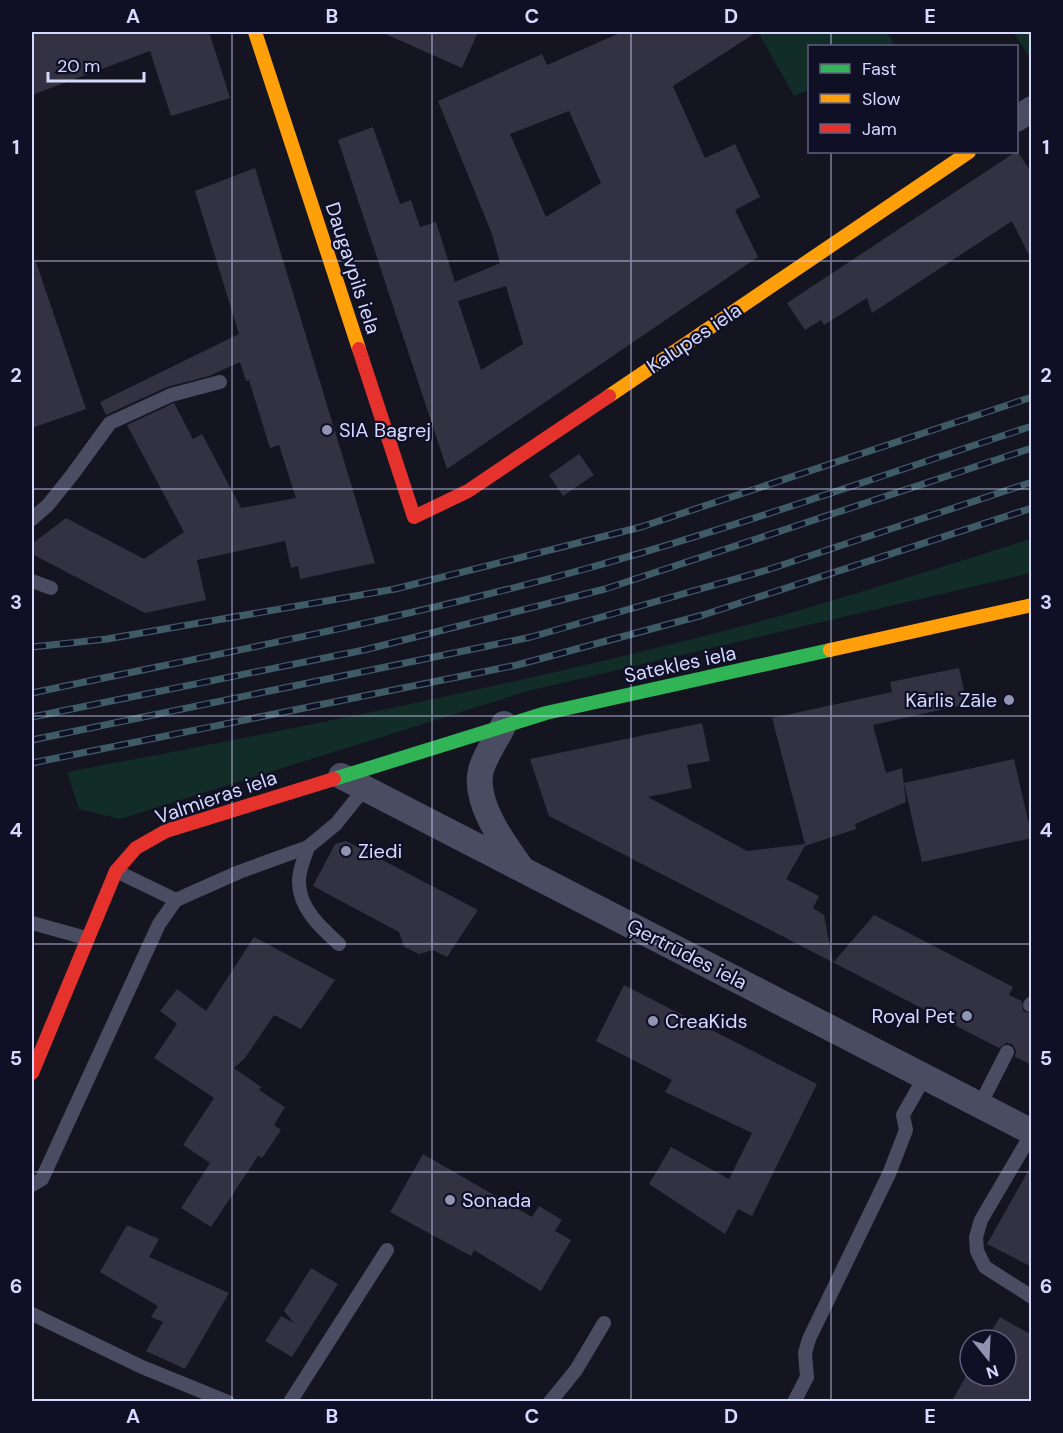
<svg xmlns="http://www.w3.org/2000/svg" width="1063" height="1433" font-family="'DM Sans',sans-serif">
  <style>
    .green { fill: #122c28 }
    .building { fill: #323243; fill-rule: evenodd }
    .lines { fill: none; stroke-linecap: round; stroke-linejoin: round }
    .lane { stroke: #4a4d62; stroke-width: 14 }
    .street { stroke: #4a4d62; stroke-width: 26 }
    .fast { stroke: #30b455; stroke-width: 14 }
    .slow { stroke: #ff9f0a; stroke-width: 14 }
    .jam { stroke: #e5322d; stroke-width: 14 }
    .rail-casing { stroke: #3f5b66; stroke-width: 7 }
    .rail { stroke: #0f1026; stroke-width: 4.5; stroke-dasharray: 14; stroke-linecap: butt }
    .grid { fill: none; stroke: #d5d8ff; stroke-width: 1.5; stroke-opacity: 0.55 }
    .poi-dot { fill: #9194b1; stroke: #0f1026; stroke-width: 2 }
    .labels { text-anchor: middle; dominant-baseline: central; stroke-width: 4.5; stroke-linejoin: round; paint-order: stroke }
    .street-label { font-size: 20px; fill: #d5d8ff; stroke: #0f1026 }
    .poi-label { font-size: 20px; fill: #d5d8ff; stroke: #0f1026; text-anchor: start }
    .neatline { fill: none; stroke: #d5d8ff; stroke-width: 2 }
    .grid-label { font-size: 20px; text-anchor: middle; font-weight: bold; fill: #d5d8ff }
  </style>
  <rect width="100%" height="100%" fill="#141521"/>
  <path class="green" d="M758,32h129l8,14h-85l-1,44 -15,6z
    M1013,32h18v27z
    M1031,539v34l-503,118 -408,128 -41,-10 -12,-37c217,-41 434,-84 649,-139 106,-27 211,-62 315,-94z"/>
  <path class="building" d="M32,32h177l21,66 -59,18 -21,-65 -118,44z
    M381,32h97l-16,36z
    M622,32h135l-84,54 32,72 30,-14 25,53 -25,13 23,47 -311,212 -109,-329 35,-13 27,77 11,-4 9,27 16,-5 19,60 45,-19 -8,-29 -54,-133 104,-47 5,11zM569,111l32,72 -55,34 -36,-83zM506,286l17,58 -42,26 -23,-69z
    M1017,151l15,22v88l-20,-40 -140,92 -5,-15 -43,27 -3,-5 -16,10 -18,-27z
    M255,168l120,395 -75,16 -2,-13 -7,2 -6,-27 -88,19 9,40 -61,13 -113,-59v-10l34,-26 78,41 40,-27 -57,-107 47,-22 19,36 9,-5 39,74 55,-10 -17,-53 -9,3 -21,-68 -3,1 -6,-19 -31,14 -42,11 -61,28 -6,-13 139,-68 -44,-143z
    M36,262l50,147 -54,19v-165z
    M579,454l15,21 -31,21 -14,-21z
    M959,668l8,36 -94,21 13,48 16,-5 4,34 -51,22 1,5 -51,17 -19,33 33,17 -6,12 11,7 9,48 41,-48 139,72 -4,8 13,6 1,10 9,3v51l-17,-8 1,-6 -4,-7 -6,-1 -7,5 -450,-232 -19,-57 172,-36 8,38 -23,4 5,23 -44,9 99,54 58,-7 -33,-126 120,-26 -2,-10z
    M1014,759l18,79 -110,24 -18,-79z
    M346,841l132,69 -31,47 -14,-7 -14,4 -15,-7 -5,-15 -86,-46 22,-42z
    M254,937l81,43 -34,49 -27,-14 -29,43 -11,10 27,19 -2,3 26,17 -11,18 7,5 -19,28 -4,-2 -47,71 -30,-19 29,-45 -27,-18 31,-47 -60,-40 23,-34 -17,-13 17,-22 29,22z
    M624,985l193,99 -65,132 -14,-7 -13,25 -76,-50 22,-37 58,32 23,-46 -87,-41 7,-12 -76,-39z
    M423,1154l109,63 7,-11 23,14 -7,11 16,9 -30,51 -67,-41 -3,6 -81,-44z
    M1032,1164v103l-45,-23z
    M127,1225l32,14 -10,18 80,36 -44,76 -39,-18 17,-29 -12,-5 7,-11 -58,-34z
    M311,1268l27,16 -46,73 -27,-16 16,-25 13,7 -10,-12z
    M1000,1317l32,18v66h-80l18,-32v7h36v-36h-20z"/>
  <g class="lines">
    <path class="lane" d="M32,519l16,-14 24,-30 38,-52 61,-28 49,-13
      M32,581l19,7
      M308,847c-3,10 -9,22 -9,33 -1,27 21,47 40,64
      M116,871l60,29
      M32,923l54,15
      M1030,1005l2,-2
      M980,1105l27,-53
      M1032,1133l-51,87 -5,17 1,14 8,16 47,30
      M32,1185l10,-6 117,-255 17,-24 63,-28 69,-25 28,-23 28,-35
      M32,1314l110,53 86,35
      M290,1402l97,-152
      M550,1402l26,-32 28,-47
      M794,1402l13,-25 -2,-24 4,-14 80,-165 17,-44 -3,-15 21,-37"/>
    <path class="street" d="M1016,119l16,-10
      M504,724c-7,15 -19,31 -23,46 -8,31 22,73 39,96
      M341,776l691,356"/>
    <path class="fast" d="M334,779l212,-66 284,-63"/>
    <path class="slow" d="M255,32l104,317
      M609,396l360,-244
      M830,650l202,-45"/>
    <path class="jam" d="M359,349l55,168 54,-26 141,-95
      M32,1073l84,-202 20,-23 30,-17 168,-52"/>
    <defs>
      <path id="rail" d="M32,647l75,-8 288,-50 246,-62 391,-130
        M32,693c185,-39 371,-74 553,-124 151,-42 299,-94 447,-143
        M32,717l332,-67 241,-61 427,-141
        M32,740l499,-103 236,-67 265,-88
        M32,763l485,-98 186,-50 329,-107"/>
    </defs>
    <use href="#rail" class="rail-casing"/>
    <use href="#rail" class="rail"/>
  </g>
  <path class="grid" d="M232,32v1370M432,32v1370M631,32v1370M831,32v14M831,152v1250M32,261h1000M32,489h1000M32,716h1000M32,944h1000M32,1172h1000"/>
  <g class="poi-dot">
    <circle cx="327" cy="430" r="6"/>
    <circle cx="1009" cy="700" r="6"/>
    <circle cx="346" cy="851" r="6"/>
    <circle cx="967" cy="1016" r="6"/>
    <circle cx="653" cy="1021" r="6"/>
    <circle cx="450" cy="1200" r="6"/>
  </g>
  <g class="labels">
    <g class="street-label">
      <text transform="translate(353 268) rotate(72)">Daugavpils iela</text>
      <text transform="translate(694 338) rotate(-34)">Kalupes iela</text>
      <text transform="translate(680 664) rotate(-12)">Satekles iela</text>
      <text transform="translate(216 797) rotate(-19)">Valmieras iela</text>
      <text transform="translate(687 954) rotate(27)">Ģertrūdes iela</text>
    </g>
    <g class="poi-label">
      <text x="339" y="430">SIA Bagrej</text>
      <text x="997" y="700" text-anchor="end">Kārlis Zāle</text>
      <text x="358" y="851">Ziedi</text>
      <text x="955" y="1016" text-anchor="end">Royal Pet</text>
      <text x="665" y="1021">CreaKids</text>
      <text x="462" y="1200">Sonada</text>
    </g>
  </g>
  <rect width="1063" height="1433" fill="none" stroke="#0f1026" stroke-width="66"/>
  <rect x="808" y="45" width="210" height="108" fill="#0f1026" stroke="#5e607d" stroke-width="1.5"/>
  <rect x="820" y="64" width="30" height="9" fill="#30b455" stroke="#5e607d" stroke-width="1.5"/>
  <text x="862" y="75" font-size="18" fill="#d5d8ff">Fast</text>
  <rect x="820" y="94" width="30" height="9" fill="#ff9f0a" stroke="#5e607d" stroke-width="1.5"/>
  <text x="862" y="105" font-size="18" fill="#d5d8ff">Slow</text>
  <rect x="820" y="124" width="30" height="9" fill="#e5322d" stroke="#5e607d" stroke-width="1.5"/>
  <text x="862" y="135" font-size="18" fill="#d5d8ff">Jam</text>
  <g transform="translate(988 1358) rotate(162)"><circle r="28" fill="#0f1026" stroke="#5e607d" stroke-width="1.5"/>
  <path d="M0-4.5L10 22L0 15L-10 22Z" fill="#9194b1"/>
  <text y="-9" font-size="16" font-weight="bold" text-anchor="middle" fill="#d5d8ff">N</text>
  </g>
  <path d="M48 72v9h96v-9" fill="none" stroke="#d5d8ff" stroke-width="3"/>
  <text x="57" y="72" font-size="18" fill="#d5d8ff" stroke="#0f1026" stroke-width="4.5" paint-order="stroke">20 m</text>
  <rect x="33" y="33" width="997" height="1367" class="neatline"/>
  <g class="grid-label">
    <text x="133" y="23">A</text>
    <text x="332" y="23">B</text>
    <text x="532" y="23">C</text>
    <text x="731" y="23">D</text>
    <text x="930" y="23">E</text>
    <text x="16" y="154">1</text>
    <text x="1046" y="154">1</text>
    <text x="16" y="382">2</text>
    <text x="1046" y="382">2</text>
    <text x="16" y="609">3</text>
    <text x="1046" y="609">3</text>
    <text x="16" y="837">4</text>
    <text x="1046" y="837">4</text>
    <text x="16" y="1065">5</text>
    <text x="1046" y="1065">5</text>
    <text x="16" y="1293">6</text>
    <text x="1046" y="1293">6</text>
    <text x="133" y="1423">A</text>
    <text x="332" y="1423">B</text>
    <text x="532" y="1423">C</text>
    <text x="731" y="1423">D</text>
    <text x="930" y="1423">E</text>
  </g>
</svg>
